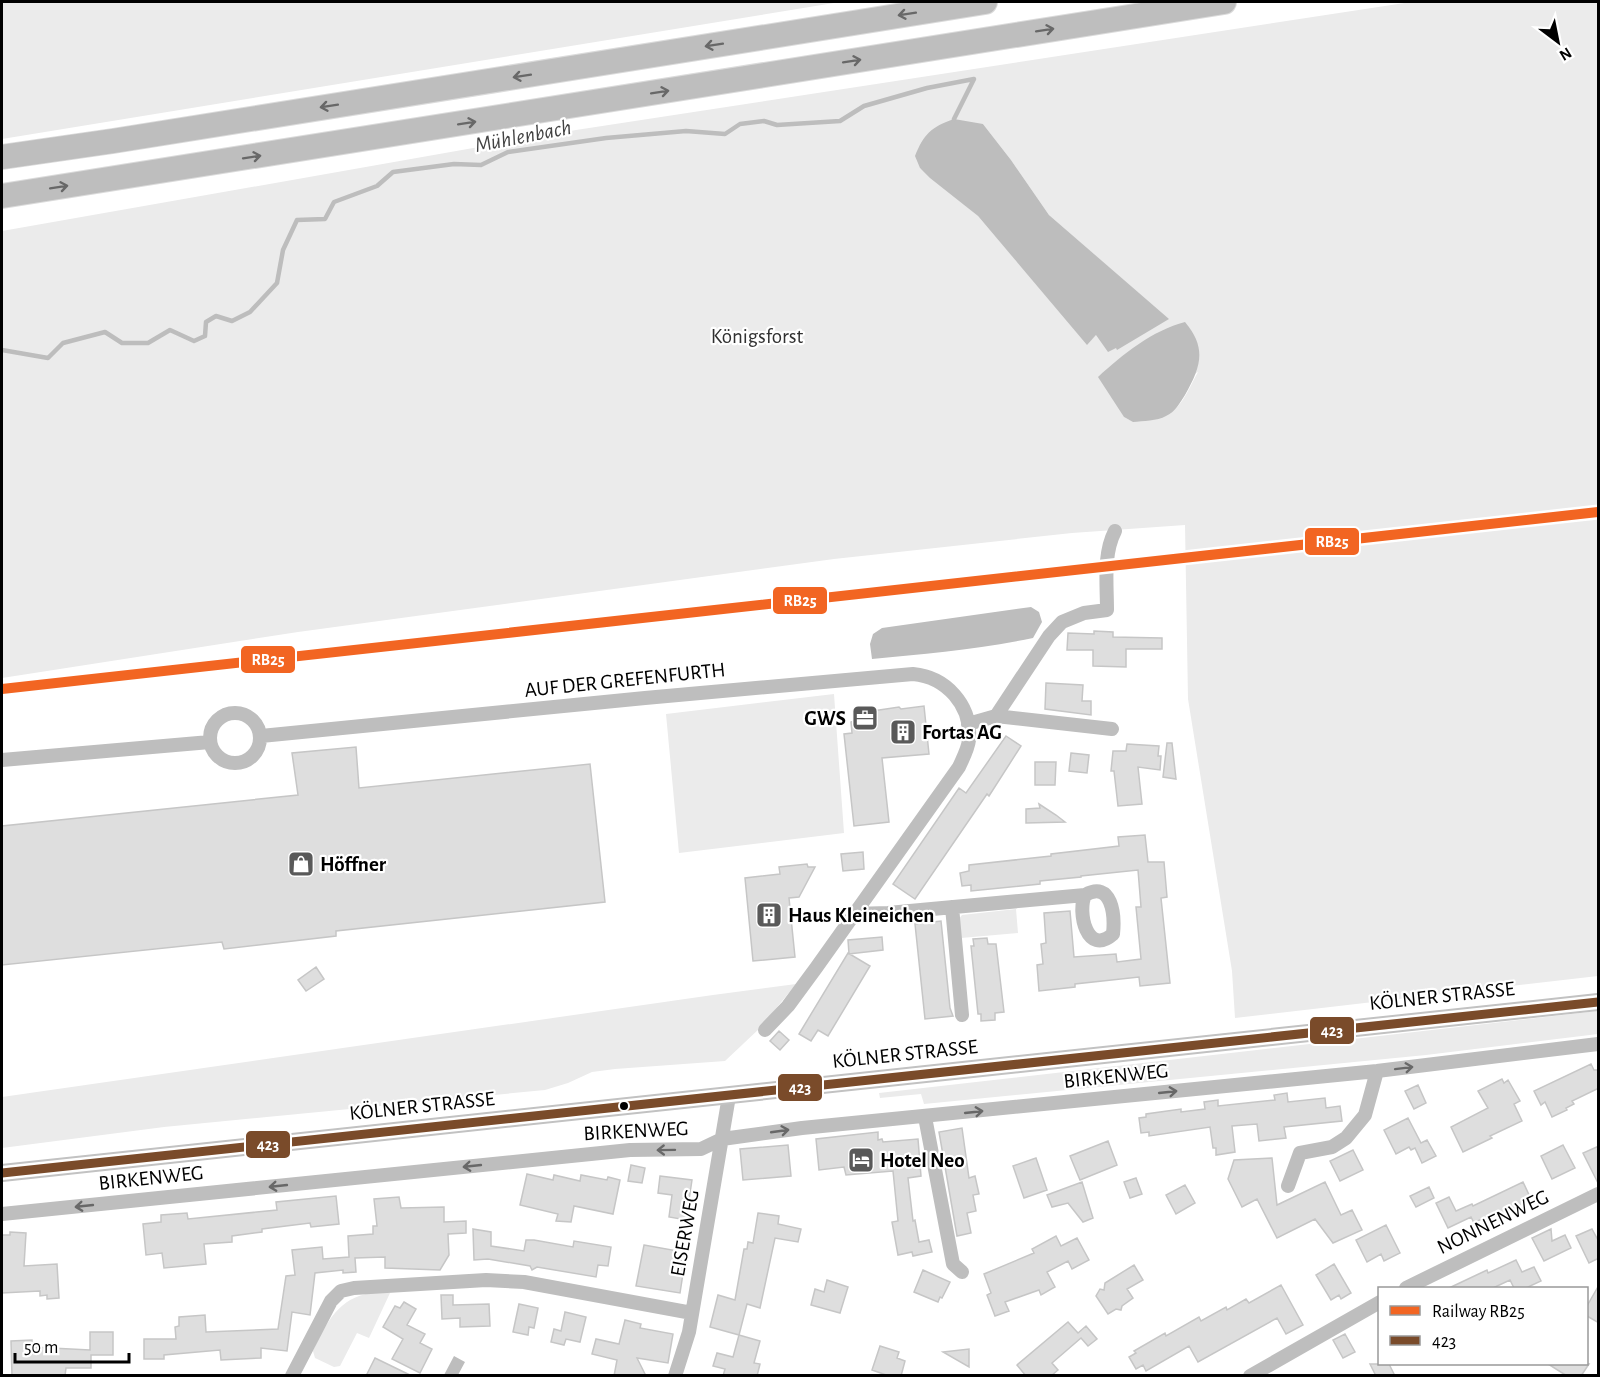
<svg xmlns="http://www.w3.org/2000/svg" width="1600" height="1377" font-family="'Alegreya Sans',sans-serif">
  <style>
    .green { fill: #ebebeb; fill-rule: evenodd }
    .water { fill: #bdbdbd }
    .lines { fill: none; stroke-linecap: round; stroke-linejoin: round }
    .stream { stroke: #bdbdbd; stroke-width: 4.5 }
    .building { fill: #dedede; stroke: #c6c6c6; stroke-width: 1.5 }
    .highway-casing { stroke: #dbdbdb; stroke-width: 26 }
    .street { stroke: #bebebe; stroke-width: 14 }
    .secondary { stroke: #c2c2c2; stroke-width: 18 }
    .highway { stroke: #bebebe; stroke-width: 24 }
    .bus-1-casing { stroke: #fff; stroke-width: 14 }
    .bus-1 { stroke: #7a4b2a; stroke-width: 9 }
    .rail-1-casing { stroke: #fff; stroke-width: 15 }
    .rail-1 { stroke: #f26522; stroke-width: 10 }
    .oneway { stroke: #686868 }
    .bus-dot { fill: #000; stroke: #fff; stroke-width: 2 }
    .labels { text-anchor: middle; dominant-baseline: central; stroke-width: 4.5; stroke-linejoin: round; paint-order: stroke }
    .park-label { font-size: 21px; fill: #313131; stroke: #fff }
    .street-label { font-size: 21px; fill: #000; stroke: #fff }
    .poi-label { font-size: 21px; font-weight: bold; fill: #000; stroke: #fff; text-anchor: start }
    .water-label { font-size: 22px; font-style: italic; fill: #424242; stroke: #fff }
    .line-badge { stroke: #fff; stroke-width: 2 }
    .badge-label { font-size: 16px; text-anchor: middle; font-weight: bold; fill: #fff }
  </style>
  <rect width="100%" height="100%" fill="#fff"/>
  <path class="green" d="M2,2h838l-838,137z
    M1411,2h187v974l-363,42 -3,-47 -44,-272 -3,-174 -113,8 -238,26 -536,73 -296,46v-447l574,-101zM983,124l28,36 38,55 119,104 -72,16 -9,9 -109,-128 -58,-48zM1198,372c-14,25 -17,42 -47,47 -12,2 -17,4 -27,-2z
    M834,694l10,139 -165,20 -13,-139z
    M1016,909l2,24 -57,5 -3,-18 4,-5z
    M796,984l-36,44 -35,33 -110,8 -23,3 -24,11 -23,7 -381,37 -162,21v-51l711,-102z
    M1598,1011v23l-172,21 -502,49 -3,-10 -41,4 -1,-5z
    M372,1293h18l-21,45 -12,-5 -17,33 -6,1 -19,-9 -2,-7c13,-28 26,-54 59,-58z"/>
  <path class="water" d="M954,119l29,5 28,36 38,55 120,104 -52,31 -1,-2 -8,4 -12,-17 -9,10 -109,-129 -48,-38 -10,-10 -5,-12c9,-22 16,-29 39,-37z
    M1185,322c22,26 16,45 0,73 -5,8 -10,17 -19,21 -9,5 -23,5 -33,6l-9,-5 -26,-40c24,-22 55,-47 87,-55z
    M1031,607l8,5 3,10 -9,16c-53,11 -108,16 -161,21l-2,-15 3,-10 9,-6z
    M454,1356l11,6 -7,13h-14z"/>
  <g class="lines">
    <path class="stream" d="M2,350l46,8 15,-15 42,-11 17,11h26l22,-13 24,11 11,-5 1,-14 10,-6 16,5 18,-9 27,-29 6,-33 14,-30 28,-1 9,-17 43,-16 16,-14 61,-8 27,1 27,-13 98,-14 80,-7 39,3 15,-10 24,-3 13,4 63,-4 24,-15 63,-18 47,-9 -20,40"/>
  </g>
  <path class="building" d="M1094,631l19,1v5l49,1v11h-36v18l-33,-1v-16h-26l1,-17 26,1z
    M1046,683l37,2 -1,16h9v14l-46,-6z
    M924,706l5,48 -47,4 7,64 -35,4 -10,-92 8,-1 -1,-11 3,-1 -1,-7 46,-7 2,2z
    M1006,736l15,10 -32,50 -2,-2 -72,105 -22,-15 66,-96 7,5z
    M1167,743h5l4,36 -13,-2z
    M1127,744l32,2 -1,10h3l-1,14 -22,-3 4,37 -24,2 -4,-35h-3l2,-20h13z
    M356,747l3,41 231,-24 15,138 -269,29v5l-112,13 -2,-7 -220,23v-139l296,-31 -6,-42z
    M1071,753l18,2 -2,18 -18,-2z
    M1035,762h21l-1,23h-20z
    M1039,804l17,11 9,7 -39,1v-14l14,-1z
    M1145,835l3,27h16l3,35 -6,1 9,85 -30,3 -1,-9 -64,7v3l-36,4 -2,-26 6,-1 -2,-20 5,-1 -2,-30 26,-2 4,46 42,-3 1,8 24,-3 -5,-52h5l-3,-37 -57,6v1l-41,4v3l-69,7v-6l-9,1 -2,-13 9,-2v-6l82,-9v-2l68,-8 -1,-9z
    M863,852l1,17 -21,2 -2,-17z
    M807,864l1,3h7l-16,30 -10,1 6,59 -42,4 -8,-83 35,-4 -1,-7z
    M941,921l9,87 3,8 -28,3 -10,-95z
    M882,937l1,13 -34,4 -1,-14z
    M987,938l1,6h8l8,68 -9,1v7l-14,1v-7h-3l-7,-68h3l-1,-7z
    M848,953l22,13 -42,70 -10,-6 -7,11 -12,-7z
    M316,967l8,12 -18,12 -8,-11z
    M779,1031l10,9 -9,10 -10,-9z
    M1591,1064l3,6h5v18l-27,13 2,3 -8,4 1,2 -15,7 -7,-15 -4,3 -7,-14z
    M1502,1079l2,4 4,-3 12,21 -6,3 8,17 -32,15 2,2 -29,14 -12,-25 37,-19 -10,-17z
    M1418,1085l8,18 -12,6 -9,-18z
    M1287,1093l1,9 37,-4 1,10 14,-2 2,15 -58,6 2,11 -27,3 -2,-17 -25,2 3,26 -19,3v-7h-3l-3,-21 -61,9v-4l-8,1 -2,-15 7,-1v-3l35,-5v3l24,-3 -1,-7 14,-2v6l57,-6 -1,-5z
    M1408,1118l13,25 6,-3 9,16 -14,7 -7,-15 -4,2 -2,-3 -13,7 -12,-24z
    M962,1128l7,50 6,-2 4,18 -6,1 3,16 -9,2 4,20 -14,3 -18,-104z
    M878,1132v8l4,-1 1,3 35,-3 3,37 -13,2 5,43 2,-1 4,22 10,-2 3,12 -19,4 -1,-4 -14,3 -6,-33 6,-1 -5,-50 -47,4 -2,-8 -25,3 -3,-31z
    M1108,1141l9,24 -37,15 -10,-24z
    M788,1145l3,31 -48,4 -3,-31z
    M1563,1145l12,23 -23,11 -11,-23z
    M1599,1146v39l-16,-32z
    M1353,1150l10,20 -23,11 -10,-20z
    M1036,1158l11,32 -23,8 -11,-32z
    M1272,1158l5,47 48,-23 16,33 11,-5 10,20 -29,13 -18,-24 -38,19 -20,-39 -15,8 -14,-28 6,-19z
    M631,1165l14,3 -3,15 -14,-2z
    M527,1174l26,6 1,-5 26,6 1,-6 26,5 1,-3 12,3 -7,34 -39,-8 -3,16 -15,-1 2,-7 -38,-9z
    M660,1176l32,4 -6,40 -17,-3 3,-22 -14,-2z
    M1136,1178l6,16 -12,4 -6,-16z
    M1082,1182l11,36 -10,4 -15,-19 -16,4 -5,-12z
    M1523,1182l8,17 -7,3 1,3 -27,13 -3,-6 -21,11 -3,-6 -23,11 -12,-25 13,-6 7,14 16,-7 1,2z
    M1185,1185l10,18 -19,11 -10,-19z
    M1429,1187l5,11 -18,9 -6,-11z
    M336,1196l3,28 -28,3 -1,-4 -48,6v3l-30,4v6l-28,2 2,20 -42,4 -2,-15 -16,2 -3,-31 18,-2v-7l26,-2 1,6 89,-9 -1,-8z
    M399,1197l2,11 43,-1v15l22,-1v12l-18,1 1,21 -9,15 -55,-2v-11l-30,1 1,14 -13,1v-3l-28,3 -5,42 -18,-3 -5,39 -26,-3v10l-40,2 -1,-10 -56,5v4h-20v-20h32l-1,-12 4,-1v-9l26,-2 1,17 72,-3 8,-53 9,-1 -3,-25 30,-3 1,12 26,-2 -1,-21 25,-2v-8h4l-3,-27z
    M758,1213l21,3 -1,8 23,5 -3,13 -23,-4 -15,70 -13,-4 -8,31 -29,-8 8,-32 17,5 9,-51h3l1,-7 5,1z
    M1386,1225l14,28 -16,8 -3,-7 -14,8 -11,-22z
    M473,1229l18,3v14l33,5 2,-11h8l39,7 1,-6 37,6 -3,19 -10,-1 -2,12 -59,-10 -5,3 -2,-4 -42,-7 -14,1z
    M1551,1229l1,12 13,-6 6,13 -27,13 -12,-23z
    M1592,1229l7,13v16l-10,5 -13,-27z
    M10,1232l16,1 -2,33 33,-2 2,34 -12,1v-4l-7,1v-5l-38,2v-58h8z
    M1056,1236l5,10 16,-8 12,22 -17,9 -4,-8 -21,11 8,15 -14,8 -2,-5 -34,12 4,9 -14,5 -8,-21 4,-2 -7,-19 50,-21 -2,-4z
    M644,1245l34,6 -2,9 9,1 -5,32 -44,-7z
    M1516,1260l6,12 12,-5 7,14 -15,7h-12l-4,-8 -17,8h-44l38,-18 1,3z
    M1334,1264l17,29 -10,6 -2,-4 -8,5 -15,-25z
    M1134,1265l9,15 -16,9 6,9 -11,8 -1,4 -5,-1 -8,5 -12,-18 4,-7 4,1 1,-7z
    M923,1270l27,12 -8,16 -2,-1 -2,5 -24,-10z
    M827,1280l21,7 -8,26 -29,-8 4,-16 9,3z
    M1281,1285l22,40 -17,9 -9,-16 -79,44 -9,-16 -43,25 -3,-6 -7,4 -7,-12 7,-4 -2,-2 31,-18 1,3 33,-19 2,4 25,-14 1,3 19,-11 3,4z
    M1599,1285v38l-12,-7v-10z
    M441,1295h12v10l36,-1 1,22 -30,1v-9l-18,1z
    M404,1302l12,7 -9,16 18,9 -5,9 12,6 -12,24 -28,-14 11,-20 -20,-12 12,-21 5,2z
    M519,1304l19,4 -4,20 -5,-1 -1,8 -15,-3z
    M565,1312l21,5 -6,25 -14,-3 -2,6 -13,-3 3,-13 7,2z
    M625,1320l16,4 -1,4 33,6 -5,29 -31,-5 9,18h-32l3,-16 -25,-6 4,-15 23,5z
    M1068,1322l10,11 8,-7 11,13 -9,7 -7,-8 -29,25 6,7 -7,6h-25l-9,-11z
    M90,1332h23v23h-22v13h-25l-1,8h-53l-1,-35 21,-1v7l58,3z
    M1345,1334l10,18 -12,6 -10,-18z
    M739,1335l21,6 -6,22 6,1 -3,12h-34l2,-7 -12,-3 4,-13 16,4z
    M880,1346l19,6 -2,6 8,3 -4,15h-12l-17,-6z
    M969,1349v18l-26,-15z
    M375,1358l37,18h-46z
    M1370,1364h19l6,12h-19z
    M1548,1364h41l-8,12h-14z"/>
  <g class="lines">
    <defs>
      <path id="highway" d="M2,157l111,-16 872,-139
        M2,196l1222,-194"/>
    </defs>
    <use href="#highway" class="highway-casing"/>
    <path class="street" d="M210 738a25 25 0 1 1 50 0a25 25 0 1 1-50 0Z
      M996,716l116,13
      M968,724l28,-8 53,-80 13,-14 22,-9 23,-3c0,-27 -4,-56 8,-79
      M261,736l384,-38 268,-24c33,3 59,31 56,66 -1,9 -6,18 -10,27l-143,201 -28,38 -23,24
      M2,760l208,-18
      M952,907l10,108
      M853,914l35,-1 197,-18c27,-15 30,20 28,39 -26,23 -36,-22 -28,-39
      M925,1117l28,147 9,8
      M1288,1186l12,-33 32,-6 14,-9 19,-23 12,-44
      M2,1214l628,-64 71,-1 21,-10 80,-11 575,-57 221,-27
      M1406,1288l192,-94
      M292,1376l39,-75 10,-10 13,-3 132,-8 38,2 168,31
      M675,1376l14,-44 40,-236
      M1250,1376l130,-74"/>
    <path class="secondary" d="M2,1173l1596,-171"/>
    <use href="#highway" class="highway"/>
    <defs>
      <path id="bus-1" d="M2,1173l1596,-171"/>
    </defs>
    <use href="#bus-1" class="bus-1-casing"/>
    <use href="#bus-1" class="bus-1"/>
    <defs>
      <path id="rail-1" d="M2,689l1596,-177"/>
    </defs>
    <use href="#rail-1" class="rail-1-casing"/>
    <use href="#rail-1" class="rail-1"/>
  </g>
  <defs><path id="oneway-shaft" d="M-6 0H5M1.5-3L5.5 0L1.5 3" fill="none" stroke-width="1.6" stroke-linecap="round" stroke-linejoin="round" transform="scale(1.5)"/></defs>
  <g class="oneway">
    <use href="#oneway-shaft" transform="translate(907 14) rotate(171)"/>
    <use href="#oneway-shaft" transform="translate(1045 30) rotate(-9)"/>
    <use href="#oneway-shaft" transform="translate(714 45) rotate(171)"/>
    <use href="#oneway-shaft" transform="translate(852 61) rotate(-9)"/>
    <use href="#oneway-shaft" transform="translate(522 76) rotate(171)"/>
    <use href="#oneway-shaft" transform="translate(660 92) rotate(-9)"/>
    <use href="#oneway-shaft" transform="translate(329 106) rotate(171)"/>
    <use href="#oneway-shaft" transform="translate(467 123) rotate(-9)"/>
    <use href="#oneway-shaft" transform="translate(252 157) rotate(-9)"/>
    <use href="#oneway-shaft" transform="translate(59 187) rotate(-9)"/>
    <use href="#oneway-shaft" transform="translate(1404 1068) rotate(-7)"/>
    <use href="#oneway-shaft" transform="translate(1168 1092) rotate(-6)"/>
    <use href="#oneway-shaft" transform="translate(974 1112) rotate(-6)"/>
    <use href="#oneway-shaft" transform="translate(780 1131) rotate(-8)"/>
    <use href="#oneway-shaft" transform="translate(666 1150) rotate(179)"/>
    <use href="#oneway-shaft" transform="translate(472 1166) rotate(174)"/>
    <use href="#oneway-shaft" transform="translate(278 1186) rotate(174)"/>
    <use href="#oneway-shaft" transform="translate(84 1206) rotate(174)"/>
  </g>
  <defs>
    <symbol id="office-square" viewBox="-11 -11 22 22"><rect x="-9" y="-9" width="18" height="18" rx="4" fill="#595959" stroke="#fff"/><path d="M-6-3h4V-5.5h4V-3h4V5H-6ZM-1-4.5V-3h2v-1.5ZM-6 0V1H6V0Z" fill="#fff"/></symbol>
    <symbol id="building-square" viewBox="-11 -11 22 22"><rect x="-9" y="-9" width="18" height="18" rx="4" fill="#595959" stroke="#fff"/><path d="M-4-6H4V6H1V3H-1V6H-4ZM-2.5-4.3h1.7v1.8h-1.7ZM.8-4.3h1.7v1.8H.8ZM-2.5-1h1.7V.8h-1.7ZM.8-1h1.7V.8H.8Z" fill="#fff"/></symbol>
    <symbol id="shop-square" viewBox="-11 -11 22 22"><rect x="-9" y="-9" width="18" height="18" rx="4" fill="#595959" stroke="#fff"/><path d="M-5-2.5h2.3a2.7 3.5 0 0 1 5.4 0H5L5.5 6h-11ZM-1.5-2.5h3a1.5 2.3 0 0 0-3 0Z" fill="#fff"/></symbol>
    <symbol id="hotel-square" viewBox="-11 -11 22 22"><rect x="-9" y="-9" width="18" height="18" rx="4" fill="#595959" stroke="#fff"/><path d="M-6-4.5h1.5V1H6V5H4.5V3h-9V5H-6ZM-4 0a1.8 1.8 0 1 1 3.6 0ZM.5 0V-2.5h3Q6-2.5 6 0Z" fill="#fff"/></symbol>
  </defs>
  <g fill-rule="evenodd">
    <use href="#office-square" x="850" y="703" width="30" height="30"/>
    <use href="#building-square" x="888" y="717" width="30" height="30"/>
    <use href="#shop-square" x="286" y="849" width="30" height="30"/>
    <use href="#building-square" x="754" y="900" width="30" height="30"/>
    <use href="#hotel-square" x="846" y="1145" width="30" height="30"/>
  </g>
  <circle class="bus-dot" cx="624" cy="1106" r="5"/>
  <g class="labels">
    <g class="park-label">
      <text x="757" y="336">Königsforst</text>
    </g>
    <g class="street-label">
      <text transform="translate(625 680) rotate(-6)">AUF DER GREFENFURTH</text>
      <text transform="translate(1442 996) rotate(-6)">KÖLNER STRASSE</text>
      <text transform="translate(905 1054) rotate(-6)">KÖLNER STRASSE</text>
      <text transform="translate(1116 1076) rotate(-6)">BIRKENWEG</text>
      <text transform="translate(422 1106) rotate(-6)">KÖLNER STRASSE</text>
      <text transform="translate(636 1131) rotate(-3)">BIRKENWEG</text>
      <text transform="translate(151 1178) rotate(-6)">BIRKENWEG</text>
      <text transform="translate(1493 1222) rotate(-26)">NONNENWEG</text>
      <text transform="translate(685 1233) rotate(-80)">EISERWEG</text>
    </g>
    <g class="poi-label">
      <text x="846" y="718" text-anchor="end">GWS</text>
      <text x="922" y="732">Fortas AG</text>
      <text x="320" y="864">Höffner</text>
      <text x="788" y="915">Haus Kleineichen</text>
      <text x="880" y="1160">Hotel Neo</text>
    </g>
    <g class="water-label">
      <text transform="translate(523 136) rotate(-11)">Mühlenbach</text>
    </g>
  </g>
  <g class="line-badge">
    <rect x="1304" y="527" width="56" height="29" rx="6" fill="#f26522"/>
    <rect x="772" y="586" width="56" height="29" rx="6" fill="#f26522"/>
    <rect x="240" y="645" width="56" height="29" rx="6" fill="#f26522"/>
    <rect x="1309" y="1016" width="46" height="29" rx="6" fill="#7a4b2a"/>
    <rect x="777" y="1073" width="46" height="29" rx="6" fill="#7a4b2a"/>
    <rect x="245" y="1130" width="46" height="29" rx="6" fill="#7a4b2a"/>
  </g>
  <g class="badge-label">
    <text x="1332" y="547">RB25</text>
    <text x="800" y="606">RB25</text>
    <text x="268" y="665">RB25</text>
    <text x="1332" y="1036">423</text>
    <text x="800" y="1093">423</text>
    <text x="268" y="1150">423</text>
  </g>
  <rect width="1600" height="1377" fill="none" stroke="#000000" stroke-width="6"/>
  <rect x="1378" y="1287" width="210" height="78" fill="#ffffff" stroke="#999999" stroke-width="1.5"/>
  <rect x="1390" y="1306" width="30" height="9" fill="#f26522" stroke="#999999" stroke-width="1.5"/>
  <text x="1432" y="1317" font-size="18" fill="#000000">Railway RB25</text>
  <rect x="1390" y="1336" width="30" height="9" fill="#7a4b2a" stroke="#999999" stroke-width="1.5"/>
  <text x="1432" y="1347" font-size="18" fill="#000000">423</text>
  <g transform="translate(1558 42) rotate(148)" stroke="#ffffff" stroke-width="4.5" paint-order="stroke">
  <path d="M0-4.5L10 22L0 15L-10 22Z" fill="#000000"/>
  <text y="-9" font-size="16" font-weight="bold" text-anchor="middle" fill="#000000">N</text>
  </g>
  <path d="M15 1353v9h114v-9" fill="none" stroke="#000000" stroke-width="3"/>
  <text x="24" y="1353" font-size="18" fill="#000000" stroke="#ffffff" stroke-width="4.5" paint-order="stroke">50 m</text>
</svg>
